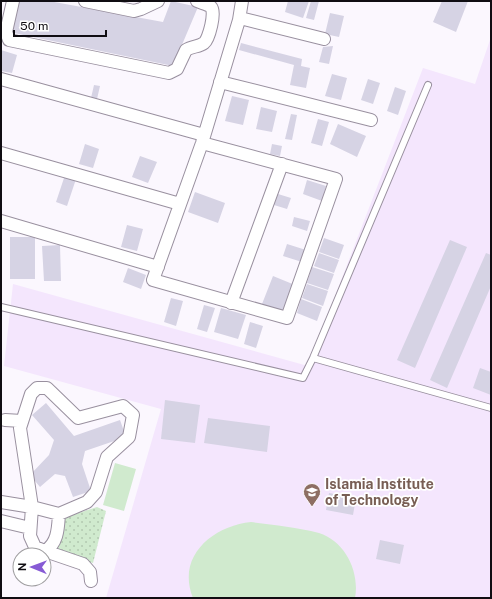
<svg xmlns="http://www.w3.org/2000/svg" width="492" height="599" font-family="'Public Sans',sans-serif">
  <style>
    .built { fill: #f4e6fd }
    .grass { fill: #d0eace }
    .garden { fill: url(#garden-dots) }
    .building { fill: #d6d3e4 }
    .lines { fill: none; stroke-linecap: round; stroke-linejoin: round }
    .service-casing { stroke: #99909f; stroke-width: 8 }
    .minor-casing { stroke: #99909f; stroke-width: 14 }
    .service { stroke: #fff; stroke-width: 6 }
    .minor { stroke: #fff; stroke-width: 12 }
    .labels { text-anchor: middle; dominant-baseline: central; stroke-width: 3.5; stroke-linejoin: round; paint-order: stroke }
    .education-label { font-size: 14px; font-weight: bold; fill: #785e54; stroke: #fff; text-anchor: start }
  </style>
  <defs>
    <pattern id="garden-dots" width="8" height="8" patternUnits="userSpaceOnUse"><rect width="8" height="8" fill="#d0eace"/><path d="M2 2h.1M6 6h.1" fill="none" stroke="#b2c8b0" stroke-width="1.8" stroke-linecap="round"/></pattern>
  </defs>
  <rect width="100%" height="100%" fill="#fbf7fe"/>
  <path class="built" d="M491,37v561h-385l55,-189 -157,-43 9,-82 295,82 115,-298 52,16z"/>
  <path class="grass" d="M115,463l21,6 -12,42 -21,-6z
    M251,522c22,3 46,5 68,11 26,8 41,39 36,65h-162c-17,-42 20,-72 58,-76z"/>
  <path class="garden" d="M97,507l9,4 -13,52 -38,-11 11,-35z"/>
  <path class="building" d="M17,1h32l114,21 8,-21 27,6 -25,59 -164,-34z
    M288,1h21l-6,17 -18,-6z
    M311,1h8l-5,19 -8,-2z
    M442,1h26l-12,31 -23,-10z
    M330,13l14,3 -5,21 -14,-3z
    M241,43l61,16 -1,7 9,2 -4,20 -16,-3 4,-20 -55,-15z
    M333,46l-4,18 -10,-2 4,-15z
    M1,50l16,5 -5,18 -11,-2z
    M332,74l15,4 -6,22 -16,-4z
    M368,79l12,4 -7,21 -12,-4z
    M94,85l6,1 -3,13 -6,-1z
    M395,87l11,4 -8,24 -11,-4z
    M232,96l17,4 -6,25 -18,-4z
    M261,107l16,4 -5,21 -16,-3z
    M291,114l6,1 -5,25 -7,-1z
    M318,119l11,3 -7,24 -11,-3z
    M338,124l28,12 -9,21 -27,-13z
    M85,144l14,5 -6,19 -14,-4z
    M272,144l10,2 -2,10 -10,-2z
    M140,156l17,6 -9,21 -16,-6z
    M65,175l11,4 -9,27 -11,-4z
    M307,180l19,6 -4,15 -19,-7z
    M195,192l30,11 -7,20 -30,-11z
    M278,194l13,4 -4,11 -13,-4z
    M294,217l16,4 -3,10 -15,-5z
    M127,225l16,4 -6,22 -16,-4z
    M10,237h25v42h-25z
    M324,238l20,7 -5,14 -20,-7z
    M450,240l17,7 -52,121 -18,-8z
    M287,244l19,6 -4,12 -19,-6z
    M60,245l1,36h-17l-2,-35z
    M319,253l20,7 -5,13 -20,-7z
    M486,253l5,2v31l-44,102 -17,-8z
    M312,267l22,7 -6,16 -21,-7z
    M128,268l18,7 -5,14 -18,-7z
    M273,276l22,9 -10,27 -23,-8z
    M307,284l21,7 -5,15 -21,-8z
    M171,298l12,3 -7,25 -12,-4z
    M301,299l21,8 -5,14 -20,-8z
    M204,305l11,3 -8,24 -10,-3z
    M221,308l25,7 -8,24 -24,-7z
    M250,322l13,4 -7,22 -12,-4z
    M480,368l11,4v23l-18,-7z
    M165,400l35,5 -5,38 -34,-4z
    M46,403l28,33 46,-16 6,17 -41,14 -3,13 9,27 -18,6 -8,-21 -10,-2 -15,13 -10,-12 19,-20 5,-15 -22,-25z
    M208,418l62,8 -3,26 -63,-9z
    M329,493l27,5 -3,17 -27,-5z
    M380,540l24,5 -4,19 -24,-5z"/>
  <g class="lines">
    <defs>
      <path id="service" d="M1,307l302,71 10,-20 115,-273
        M313,358l178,50"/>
      <path id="minor" d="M13,1l-7,31 3,8 160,33 8,-4 9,-19c6,-4 13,-3 18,-7 5,-4 12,-31 7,-36 -3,-3 -10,-4 -14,-6
        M85,1l49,10 7,-2 17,-8
        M240,18l84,21
        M1,79l203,56
        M220,82l151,38
        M202,143l134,36 -49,139 -134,-38 49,-137 37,-123 3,-19
        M1,153l179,51
        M1,221l157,46
        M231,303l51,-139
        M37,388h10l31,30 45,-12 10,9 -4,22 -22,20 -11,35 -9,10 -28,12c-1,14 -1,29 -14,37l-10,-4 -5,-11 2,-29 -12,-79 11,-34z
        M5,420l17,1
        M1,502l31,5 27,7
        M1,521l29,7
        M45,551l38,13 7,8 1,9"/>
    </defs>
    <use href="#service" class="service-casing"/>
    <use href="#minor" class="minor-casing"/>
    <use href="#service" class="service"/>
    <use href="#minor" class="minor"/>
  </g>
  <defs>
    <symbol id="university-pin" viewBox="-11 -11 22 30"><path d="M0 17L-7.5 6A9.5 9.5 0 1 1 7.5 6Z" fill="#8d6e63" stroke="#fff"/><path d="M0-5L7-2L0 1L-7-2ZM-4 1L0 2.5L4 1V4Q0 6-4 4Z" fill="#fff"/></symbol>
  </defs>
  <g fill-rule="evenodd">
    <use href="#university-pin" x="302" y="482" width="20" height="27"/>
  </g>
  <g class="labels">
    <g class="education-label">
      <text x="325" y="484">Islamia Institute<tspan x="325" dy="16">of Technology</tspan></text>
    </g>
  </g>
  <rect width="492" height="599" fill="none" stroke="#100d12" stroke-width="4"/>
  <g transform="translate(32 567) rotate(271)"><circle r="19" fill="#ffffff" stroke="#9f9ea0"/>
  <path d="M0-3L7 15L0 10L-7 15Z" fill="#875bd5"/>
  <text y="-6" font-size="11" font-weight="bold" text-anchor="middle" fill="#100d12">N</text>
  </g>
  <path d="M14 30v6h92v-6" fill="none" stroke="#100d12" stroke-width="2"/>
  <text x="20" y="30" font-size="12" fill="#100d12" stroke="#ffffff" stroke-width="3" paint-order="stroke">50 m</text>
</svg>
